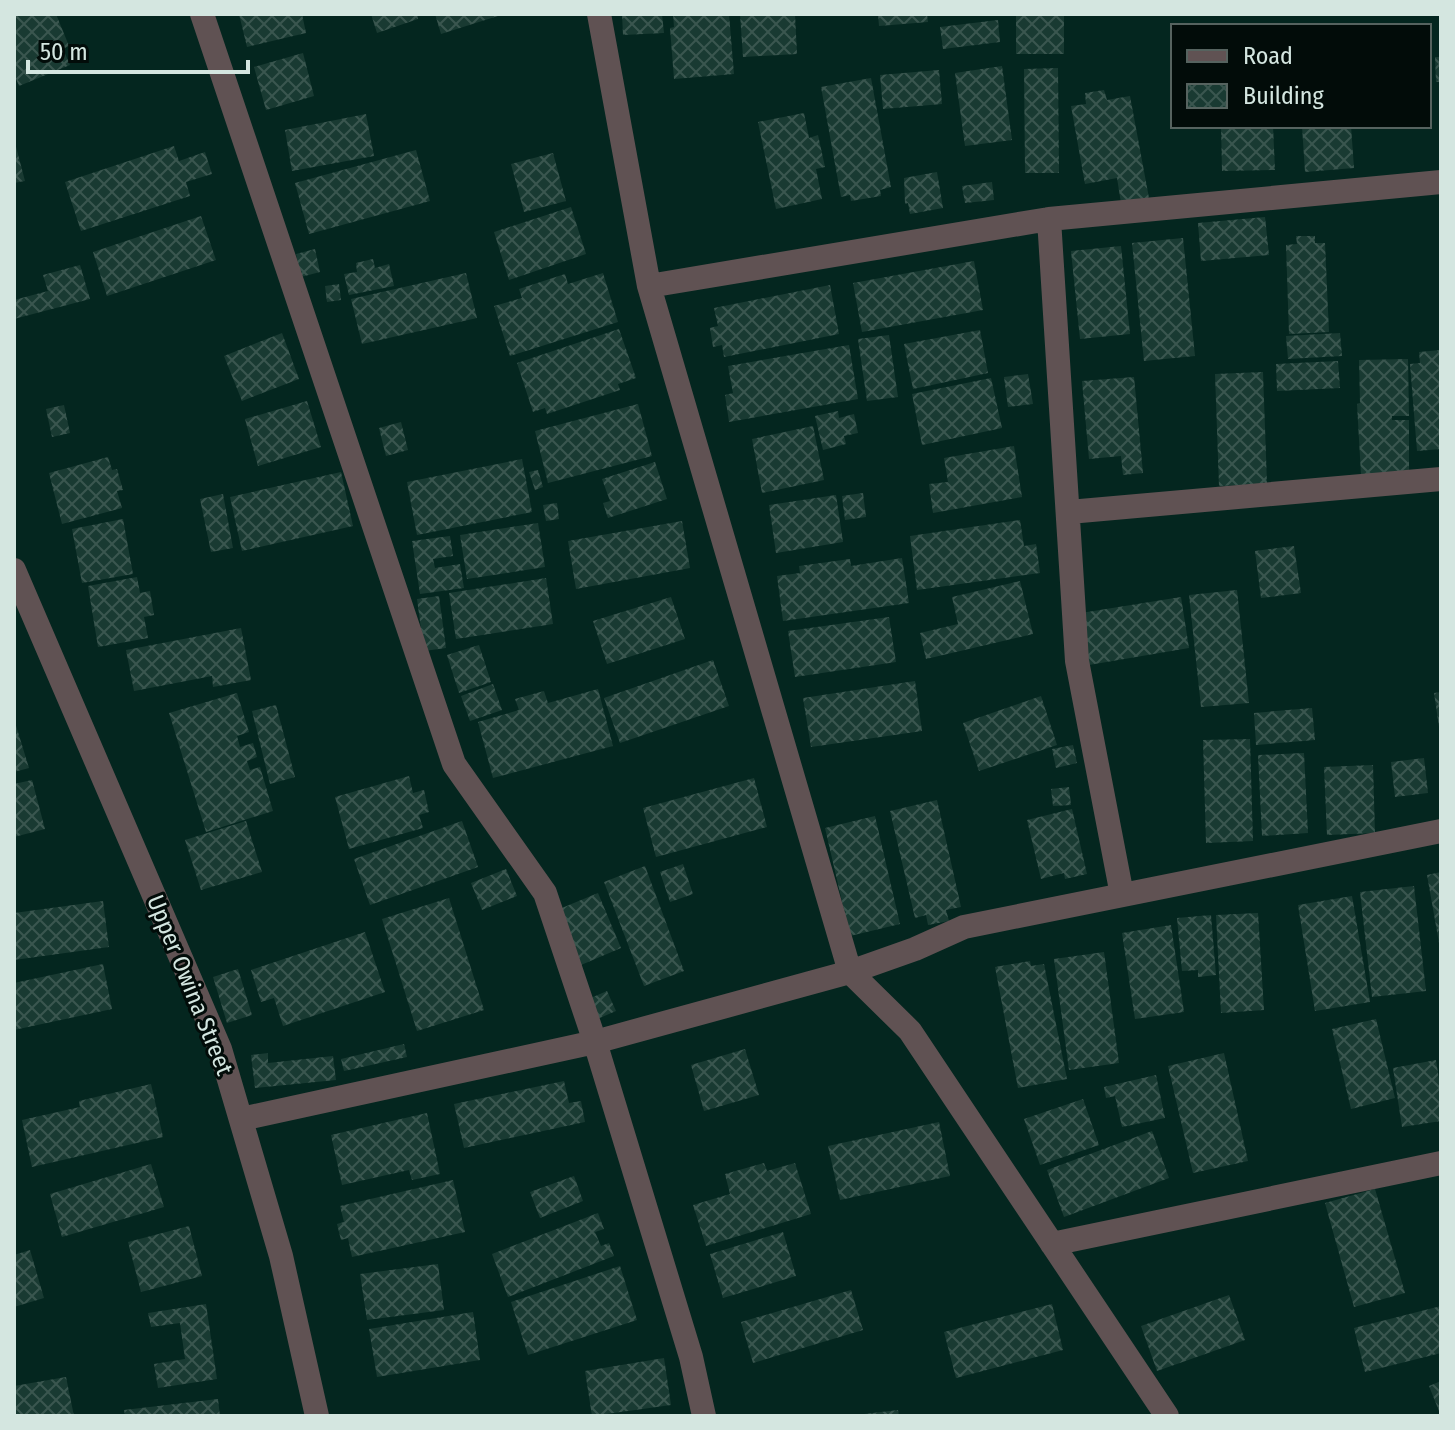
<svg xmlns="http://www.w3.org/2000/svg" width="1455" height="1430" font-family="'Fira Sans Condensed',sans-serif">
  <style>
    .building { fill: url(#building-cross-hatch) }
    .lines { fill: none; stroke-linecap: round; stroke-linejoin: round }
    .minor { stroke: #605253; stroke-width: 24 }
    .labels { text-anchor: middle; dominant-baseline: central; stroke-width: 6; stroke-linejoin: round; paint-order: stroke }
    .street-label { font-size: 24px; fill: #d4e6e0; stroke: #020c09 }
  </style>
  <defs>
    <pattern id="building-cross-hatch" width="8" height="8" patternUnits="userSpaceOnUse" patternTransform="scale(2)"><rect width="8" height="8" fill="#193a32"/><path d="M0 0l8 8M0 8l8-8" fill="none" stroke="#3a564f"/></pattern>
  </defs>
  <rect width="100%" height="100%" fill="#04261f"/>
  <path class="building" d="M14,14h42l13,32 -6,3 7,16 -51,21 -5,-12z
    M239,14h63l4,19 -59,14z
    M371,14h46l1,5 -41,14z
    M435,14h66v1l-60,19z
    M622,14h40l2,19 -41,2z
    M673,14h56l5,60 -60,5 -4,-51 4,-1z
    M740,14h55l2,40 -54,3z
    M878,14h49l1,8 -49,4z
    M1016,14h48v40h-48z
    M998,20l2,22 -57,7 -3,-22z
    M303,53l11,43 -48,14 -12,-43z
    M1435,57h6v25h-5z
    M1002,66l10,74 -47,6 -10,-73z
    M1058,68l1,105h-34l-1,-104z
    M939,70l3,34 -59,5 -3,-34z
    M871,78l20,109 -11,3 1,6 -30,5 -1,-6 -9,2 -20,-110z
    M1104,90l3,10 23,-4 19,102 -28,5 -4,-25 -32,6 -14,-78 15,-2 -1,-11z
    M804,113l5,25 9,-3 7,32 -9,2 6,30 -46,10 -18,-87z
    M366,114l8,42 -82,15 -7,-41z
    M1221,126h52l2,44 -53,1z
    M1302,126h49l3,42 -49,4z
    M14,139l11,42 -11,2z
    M174,146l5,15 26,-9 7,22 -26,8 4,14 -109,35 -16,-49z
    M416,150l14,51 -121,33 -14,-51z
    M553,153l13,48 -42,11 -13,-48z
    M937,172l6,36 -33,6 -2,-11 -3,1 -1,-26z
    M992,182l2,18 -29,3 -3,-17z
    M571,207l15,47 -77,26 -15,-48z
    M201,216l15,44 -109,36 -14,-44z
    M1265,217l4,38 -68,6 -3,-38z
    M1296,236h19v7h10l4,89 -40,2 -3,-89 11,-1z
    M1183,238l12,118 -51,5 -12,-118z
    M1121,246l9,88 -50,5 -9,-88z
    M315,249l5,23 -19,5 -5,-23z
    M373,259l2,9 14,-4 5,22 -45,9 -5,-21 13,-2 -1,-9z
    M974,261l9,49 -121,22 -9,-49z
    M80,265l10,34 -76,20v-19l34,-9 -5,-16z
    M466,273l11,45 -115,26 -11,-45z
    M603,273l15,49 -108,34 -16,-50 28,-8 -3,-9 46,-15 3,10z
    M339,284l2,16 -14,2 -2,-16z
    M830,285l9,49 -115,23 -2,-12 -9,2 -3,-19 8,-2 -4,-18z
    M619,329l17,49 -18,6 2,6 -73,24 -2,-6 -12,4 -16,-49z
    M980,330l8,43 -75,16 -9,-45z
    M282,333l17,46 -57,22 -18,-45z
    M1340,333l2,23 -54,3 -2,-23z
    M889,335l9,62 -31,4 -9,-62z
    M849,345l9,54 -129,23 -4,-27 8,-2 -5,-27z
    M1441,350v99l-24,2 -7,-87 10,-1 -1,-11z
    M1408,359l1,57h-17v4h17v55h-48l-4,-71 3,-1 -1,-43z
    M1338,361l2,27 -63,3 -1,-27z
    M1263,372l4,112 -48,2 -4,-112z
    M1028,374l5,30 -25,3 -4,-30z
    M1134,377l9,96 -20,2 -2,-19 -32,3 -7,-78z
    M991,378l11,50 -80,17 -10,-51z
    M307,401l14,46 -63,19 -13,-47z
    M638,404l14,52 -104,27 -13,-52z
    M64,405l6,28 -18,4 -6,-28z
    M838,411l1,7 15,-4 4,19 -14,3 2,8 -23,6 -8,-34z
    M401,422l7,28 -22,6 -7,-28z
    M813,426l11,54 -62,13 -10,-54z
    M1014,446l8,51 -89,16 -4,-29 19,-2 -4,-24z
    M108,457l4,13 5,-1 6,21 -6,1 5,17 -60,16 -13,-51z
    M522,459l10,53 -115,23 -10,-53z
    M655,462l12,37 -59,19 -5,-15 7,-2 -8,-22z
    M538,470l5,17 -8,3 -6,-18z
    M341,472l12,54 -111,25 -12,-54z
    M863,493l3,24 -21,3 -3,-24z
    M223,494l10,54 -22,4 -11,-53z
    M836,495l7,47 -67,11 -7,-48z
    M557,503l2,16 -13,2 -3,-16z
    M123,519l10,55 -51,9 -10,-54z
    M1020,520l4,26 12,-2 4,29 -123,17 -7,-54z
    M682,521l8,47 -114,21 -8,-48z
    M538,523l7,44 -78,12 -7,-44z
    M450,536l3,20 -20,3 2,9 25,-4 4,24 -44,6 -8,-53z
    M1294,546l7,47 -40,5 -6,-47z
    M902,558l7,45 -126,18 -6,-45 23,-3 -1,-7 51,-7 1,7z
    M137,577l3,16 10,-2 4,24 -10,2 4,21 -50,9 -10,-61z
    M546,578l7,46 -97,15 -7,-46z
    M1020,581l13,53 -107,25 -6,-26 38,-9 -6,-27z
    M1237,590l12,113 -48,4 -12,-112z
    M439,596l7,52 -22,3 -7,-52z
    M671,597l14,42 -78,25 -14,-43z
    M1181,597l8,51 -100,17 -8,-52z
    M889,617l7,45 -101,15 -7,-46z
    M241,628l10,52 -38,7 -1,-11 -78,15 -8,-41z
    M479,645l12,37 -32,11 -12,-38z
    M713,660l16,46 -109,37 -16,-45z
    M915,681l7,50 -111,16 -8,-49z
    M493,684l9,26 -32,11 -9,-25z
    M598,689l15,57 -120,32 -15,-56 41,-12 -4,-11 29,-8 4,12z
    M1441,692v35h-2l-5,-34z
    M237,693l12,39 -12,4 3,11 13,-4 4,14 -10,4 3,9 10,-3 13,44 -67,21 -37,-119z
    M1041,696l16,49 -78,26 -16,-48z
    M276,705l19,72 -25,7 -18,-73z
    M1312,708l3,32 -59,5 -2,-32z
    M14,719l15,49 -15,4z
    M1250,739l3,102 -47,2 -3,-103z
    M1073,745l4,18 -21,5 -4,-19z
    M1304,753l4,80 -46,3 -4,-81z
    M1424,758l4,35 -33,4 -4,-35z
    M1373,765l2,68 -48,2 -3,-68z
    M409,776l4,17 11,-3 5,22 -10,3 4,13 -74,21 -14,-52z
    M754,778l13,49 -111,30 -13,-49z
    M32,780l13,49 -31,8v-53z
    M1069,787l2,18 -18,1 -2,-17z
    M937,800l24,107 -15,3 3,11 -21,4 -2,-10 -11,3 -25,-107z
    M1072,809l15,65 -22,5 -1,-6 -23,6 -14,-59z
    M875,816l25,108 -50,12 -25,-108z
    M246,821l16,51 -61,18 -16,-50z
    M462,821l16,46 -108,38 -16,-46z
    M683,864l10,30 -23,8 -10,-30z
    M645,866l39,105 -40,15 -40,-104z
    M506,869l11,27 -35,14 -11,-27z
    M1441,872v71h-2l-12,-68z
    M1414,886l12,105 -54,6 -12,-105z
    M598,893l23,55 -40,17 -24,-55z
    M1352,896l18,106 -55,9 -17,-106z
    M449,898l35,112 -67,21 -35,-112z
    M103,901l6,46 -95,13v-47z
    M1258,913l6,97 -43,3 -5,-98z
    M1211,915l5,60 -18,2v-7l-16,1 -5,-53z
    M1171,925l13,87 -49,7 -13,-86z
    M365,932l20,60 -102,34 -9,-28 -13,4 -10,-32z
    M1104,952l15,111 -50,7 -15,-111z
    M1030,961l1,5 13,-2 23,115 -49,9 -23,-121z
    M103,964l9,45 -98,21v-47z
    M238,969l14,46 -25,8 -14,-46z
    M607,991l9,20 -21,9 -9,-20z
    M1376,1019l19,79 -44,11 -19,-80z
    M404,1044l3,13 -63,14 -3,-12z
    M745,1049l14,46 -55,16 -13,-46z
    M268,1053v10l65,-7 3,24 -81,8 -4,-33z
    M1224,1053l24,108 -55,12 -25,-107z
    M1436,1060l5,32v29l-39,6 -9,-59z
    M1156,1075l9,43 -43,9 -7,-31 -9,2 -2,-11z
    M564,1081l5,22 12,-2 4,21 -121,26 -10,-44z
    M151,1084l12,53 -131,30 -10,-47 58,-13 -1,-6z
    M1083,1099l16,46 -59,20 -16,-46z
    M427,1113l13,61 -28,6 -3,-10 -67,15 -11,-50z
    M939,1122l11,54 -110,24 -12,-54z
    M1152,1131l17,47 -105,39 -17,-47z
    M764,1163l3,8 28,-8 16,51 -105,32 -13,-41 37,-11 -5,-20z
    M151,1164l13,43 -102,30 -12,-43z
    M574,1176l9,25 -43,17 -10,-26z
    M453,1180l12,52 -113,25 -4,-19 -7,2 -4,-16 7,-2 -4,-16z
    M1375,1189l30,104 -51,14 -29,-104z
    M598,1213l6,16 -9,3 6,14 8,-3 5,13 -106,41 -16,-43z
    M189,1226l13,50 -61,16 -13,-50z
    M783,1232l13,44 -73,22 -13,-44z
    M30,1250l14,48 -30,9v-52z
    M438,1264l6,46 -77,10 -7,-46z
    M620,1266l17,54 -109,35 -17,-53z
    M851,1290l12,40 -110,33 -12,-41z
    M1229,1295l16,45 -88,31 -16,-45z
    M206,1304l11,75 -59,9 -4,-24 31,-5 -5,-36 -29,4 -3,-14z
    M1052,1304l11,46 -107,28 -12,-46z
    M1441,1306v47l-76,19 -11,-44z
    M473,1312l7,48 -103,17 -8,-48z
    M664,1358l7,47 -79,11 -7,-45z
    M66,1377l8,39h-60v-30z
    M1441,1381v35l-12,-30z
    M218,1399l2,17h-95l-1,-6z
    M898,1410l1,6h-35v-2z"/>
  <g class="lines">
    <path class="minor" d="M202,14l252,750 91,129 50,149 96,315 13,59
      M599,14l50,272 201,686 60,59 257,385
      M1049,219l28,442 45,234
      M649,286l400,-67 392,-37
      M1069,512l372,-33
      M14,570l206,479 61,207 36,160
      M241,1119l354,-77 255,-70 65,-23 49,-22 477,-96
      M1052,1244l389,-81"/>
  </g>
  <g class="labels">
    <g class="street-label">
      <text transform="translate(190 985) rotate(68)">Upper Owina Street</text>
    </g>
  </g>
  <rect width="1455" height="1430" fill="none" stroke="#d4e6e0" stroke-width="32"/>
  <rect x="1171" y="24" width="260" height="104" fill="#020c09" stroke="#56635f" stroke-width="2"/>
  <rect x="1187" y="50" width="40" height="12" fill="#605253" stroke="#56635f" stroke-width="2"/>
  <text x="1243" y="64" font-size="24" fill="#d4e6e0">Road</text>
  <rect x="1187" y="84" width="40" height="24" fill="url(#building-cross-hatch)" stroke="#56635f" stroke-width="2"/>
  <text x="1243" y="104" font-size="24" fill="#d4e6e0">Building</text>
  <path d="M28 60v12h220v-12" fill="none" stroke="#d4e6e0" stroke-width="4"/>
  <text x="40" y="60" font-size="24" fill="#d4e6e0" stroke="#020c09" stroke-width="6" paint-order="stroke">50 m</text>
</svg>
